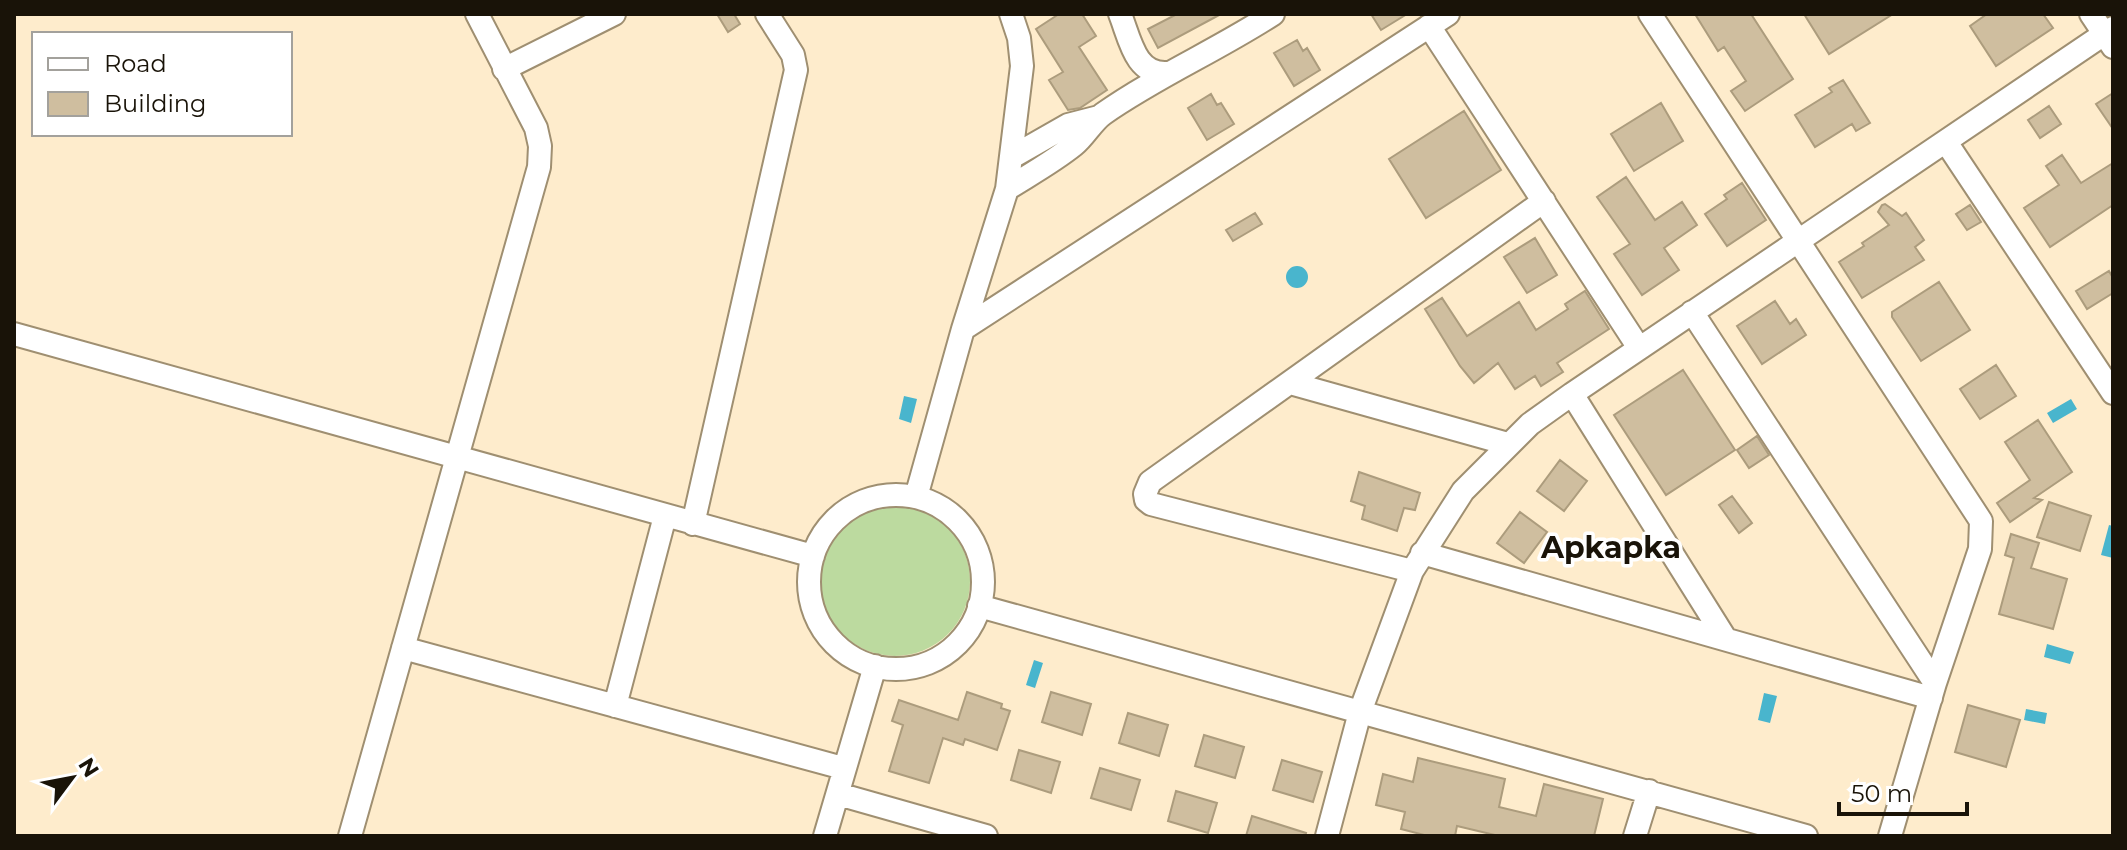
<svg xmlns="http://www.w3.org/2000/svg" width="2127" height="850" font-family="Montserrat,sans-serif">
  <style>
    .green { fill: #bcda9f }
    .water { fill: #49b5cd }
    .building { fill: #cfbe9f; stroke: #ac9c7d; stroke-width: 2 }
    .lines { fill: none; stroke-linecap: round; stroke-linejoin: round }
    .minor-casing { stroke: #9f8f71; stroke-width: 26 }
    .minor { stroke: #fff; stroke-width: 22 }
    .labels { text-anchor: middle; dominant-baseline: central; stroke-width: 7; stroke-linejoin: round; paint-order: stroke }
    .neighbourhood-label { font-size: 30px; font-weight: bold; fill: #191308; stroke: #fff }
  </style>
  <rect width="100%" height="100%" fill="#feeccc"/>
  <path class="green" d="M820 581a75 75 0 1 1 150 0a75 75 0 1 1-150 0Z"/>
  <path class="water" d="M1286 277a11 11 0 1 1 22 0a11 11 0 1 1-22 0Z
    M904,396l13,3 -6,24 -12,-4z
    M2071,399l6,10 -24,14 -6,-10z
    M2109,525l4,1v32l-12,-3z
    M2047,644l27,8 -4,12 -26,-7z
    M1034,660l9,3 -8,25 -9,-3z
    M1764,693l13,3 -7,27 -12,-3z
    M2026,709l21,4 -2,11 -21,-4z"/>
  <path class="building" d="M717,14h17l6,10 -12,8z
    M1059,14h23l14,22 -17,11 28,43 -27,18 -12,2 -19,-30 14,-8 -27,-43z
    M1177,14h44l-63,34 -10,-19z
    M1371,14h36l-26,16z
    M1695,14h56l42,65 -48,32 -14,-20 15,-10 -22,-34 -6,4z
    M1804,14h89l-64,40z
    M1987,14h56l10,14 -57,38 -26,-40z
    M1297,40l6,11 4,-3 13,22 -26,16 -20,-33z
    M1843,80l27,43 -14,8 -4,-7 -37,23 -20,-32 37,-23 -3,-4z
    M2113,93v36l-17,-25z
    M1211,94l6,11 4,-2 13,21 -27,16 -19,-32z
    M1661,103l22,38 -49,30 -23,-37z
    M2049,106l12,18 -21,14 -12,-18z
    M1464,111l37,59 -75,48 -37,-59z
    M2062,155l19,28 32,-20v42l-63,42 -26,-39 35,-23 -13,-19z
    M1626,177l29,43 27,-18 15,23 -33,23 15,22 -37,25 -28,-41 16,-10 -33,-47z
    M1742,183l24,37 -39,26 -22,-32 22,-15 -3,-4z
    M1885,204l17,12 4,-3 18,27 -9,7 9,13 -62,38 -23,-36 25,-16 -2,-3 27,-18 -11,-13 4,-7z
    M1970,205l11,17 -14,8 -11,-16z
    M1255,213l7,11 -29,17 -7,-11z
    M1535,238l22,37 -30,18 -23,-36z
    M2109,271l4,7v15l-26,16 -11,-18z
    M1939,282l31,48 -49,31 -29,-44v-5z
    M1585,291l24,38 -52,34 6,9 -22,14 -6,-10 -20,13 -17,-26 -24,20 -14,-17 -35,-57 17,-11 25,38 52,-34 17,28 32,-21 -3,-5z
    M1775,301l15,23 6,-5 10,16 -44,29 -25,-38z
    M1996,365l20,31 -36,23 -20,-30z
    M1683,370l52,80 -69,45 -52,-80z
    M2038,420l34,52 -38,26 8,2 -32,22 -13,-19 33,-23 -25,-38z
    M1757,436l12,19 -20,13 -12,-18z
    M1560,460l27,21 -23,30 -27,-20z
    M1359,472l61,21 -5,17 -11,-2 -7,23 -35,-12 3,-13 -14,-5z
    M1732,496l20,27 -13,10 -20,-28z
    M2049,502l42,14 -11,35 -43,-14z
    M1520,512l27,20 -23,31 -27,-20z
    M2011,534l28,9 -8,25 36,11 -14,50 -54,-15 15,-56 -9,-3z
    M967,692l35,12 -1,4 9,3 -13,39 -32,-11 -2,6 -20,-7 -14,45 -40,-12 14,-46 -11,-4 7,-21 59,20z
    M1051,692l40,12 -9,31 -40,-13z
    M1968,705l52,15 -14,47 -51,-15z
    M1128,713l40,12 -9,31 -40,-13z
    M1204,735l40,12 -9,31 -40,-12z
    M1019,750l41,12 -9,31 -40,-13z
    M1418,758l87,21 -6,28 37,9 8,-32 59,15 -9,37h-95l-42,-10 -2,10h-27l-27,-7 4,-17 -29,-7 7,-31 30,8z
    M1282,760l40,12 -9,30 -40,-12z
    M1100,768l40,12 -9,30 -40,-12z
    M1176,791l41,12 -9,30 -40,-12z
    M1252,816l54,17 -1,3h-59z"/>
  <g class="lines">
    <defs>
      <path id="minor" d="M1120,14c10,25 15,61 47,59
        M1650,14l331,507 -1,28 -45,134 -45,153
        M2091,14l22,33
        M1429,26l210,322
        M504,69l110,-55
        M1946,142l167,251
        M1012,157l56,-32 31,-8
        M1007,189c22,-14 46,-27 67,-44 11,-9 18,-23 29,-31 54,-38 115,-64 170,-100
        M1692,312l243,371
        M963,329l485,-315
        M14,334l799,222
        M1290,383l218,61
        M1572,394l153,244
        M809 582a87 87 0 1 1 174 0a87 87 0 1 1-174 0Z
        M916,497l47,-168 44,-140 15,-123 -3,-28 -8,-24
        M693,524l103,-454 -3,-15 -26,-41
        M1422,553l509,145
        M1412,571l-261,-67 -5,-4 -1,-6 5,-12 394,-281
        M979,606l827,230
        M403,648l440,120
        M615,706l50,-190
        M838,794l148,42
        M350,836l189,-669 1,-21 -4,-18 -59,-114
        M825,836l50,-170
        M1327,836l33,-124 52,-141 51,-80 67,-67 42,-30 541,-366
        M1635,836l14,-45"/>
    </defs>
    <use href="#minor" class="minor-casing"/>
    <use href="#minor" class="minor"/>
  </g>
  <g class="labels">
    <g class="neighbourhood-label">
      <text x="1611" y="547">Apkapka</text>
    </g>
  </g>
  <rect width="2127" height="850" fill="none" stroke="#191308" stroke-width="32"/>
  <rect x="32" y="32" width="260" height="104" fill="#ffffff" stroke="#a3a19c" stroke-width="2"/>
  <rect x="48" y="58" width="40" height="12" fill="#ffffff" stroke="#a3a19c" stroke-width="2"/>
  <text x="104" y="72" font-size="24" fill="#191308">Road</text>
  <rect x="48" y="92" width="40" height="24" fill="#cfbe9f" stroke="#a3a19c" stroke-width="2"/>
  <text x="104" y="112" font-size="24" fill="#191308">Building</text>
  <g transform="translate(72 778) rotate(58)" stroke="#ffffff" stroke-width="6" paint-order="stroke">
  <path d="M0-6L14 30L0 20L-14 30Z" fill="#191308"/>
  <text y="-12" font-size="22" font-weight="bold" text-anchor="middle" fill="#191308">N</text>
  </g>
  <path d="M1839 802v12h128v-12" fill="none" stroke="#191308" stroke-width="4"/>
  <text x="1851" y="802" font-size="24" fill="#191308" stroke="#ffffff" stroke-width="6" paint-order="stroke">50 m</text>
</svg>
